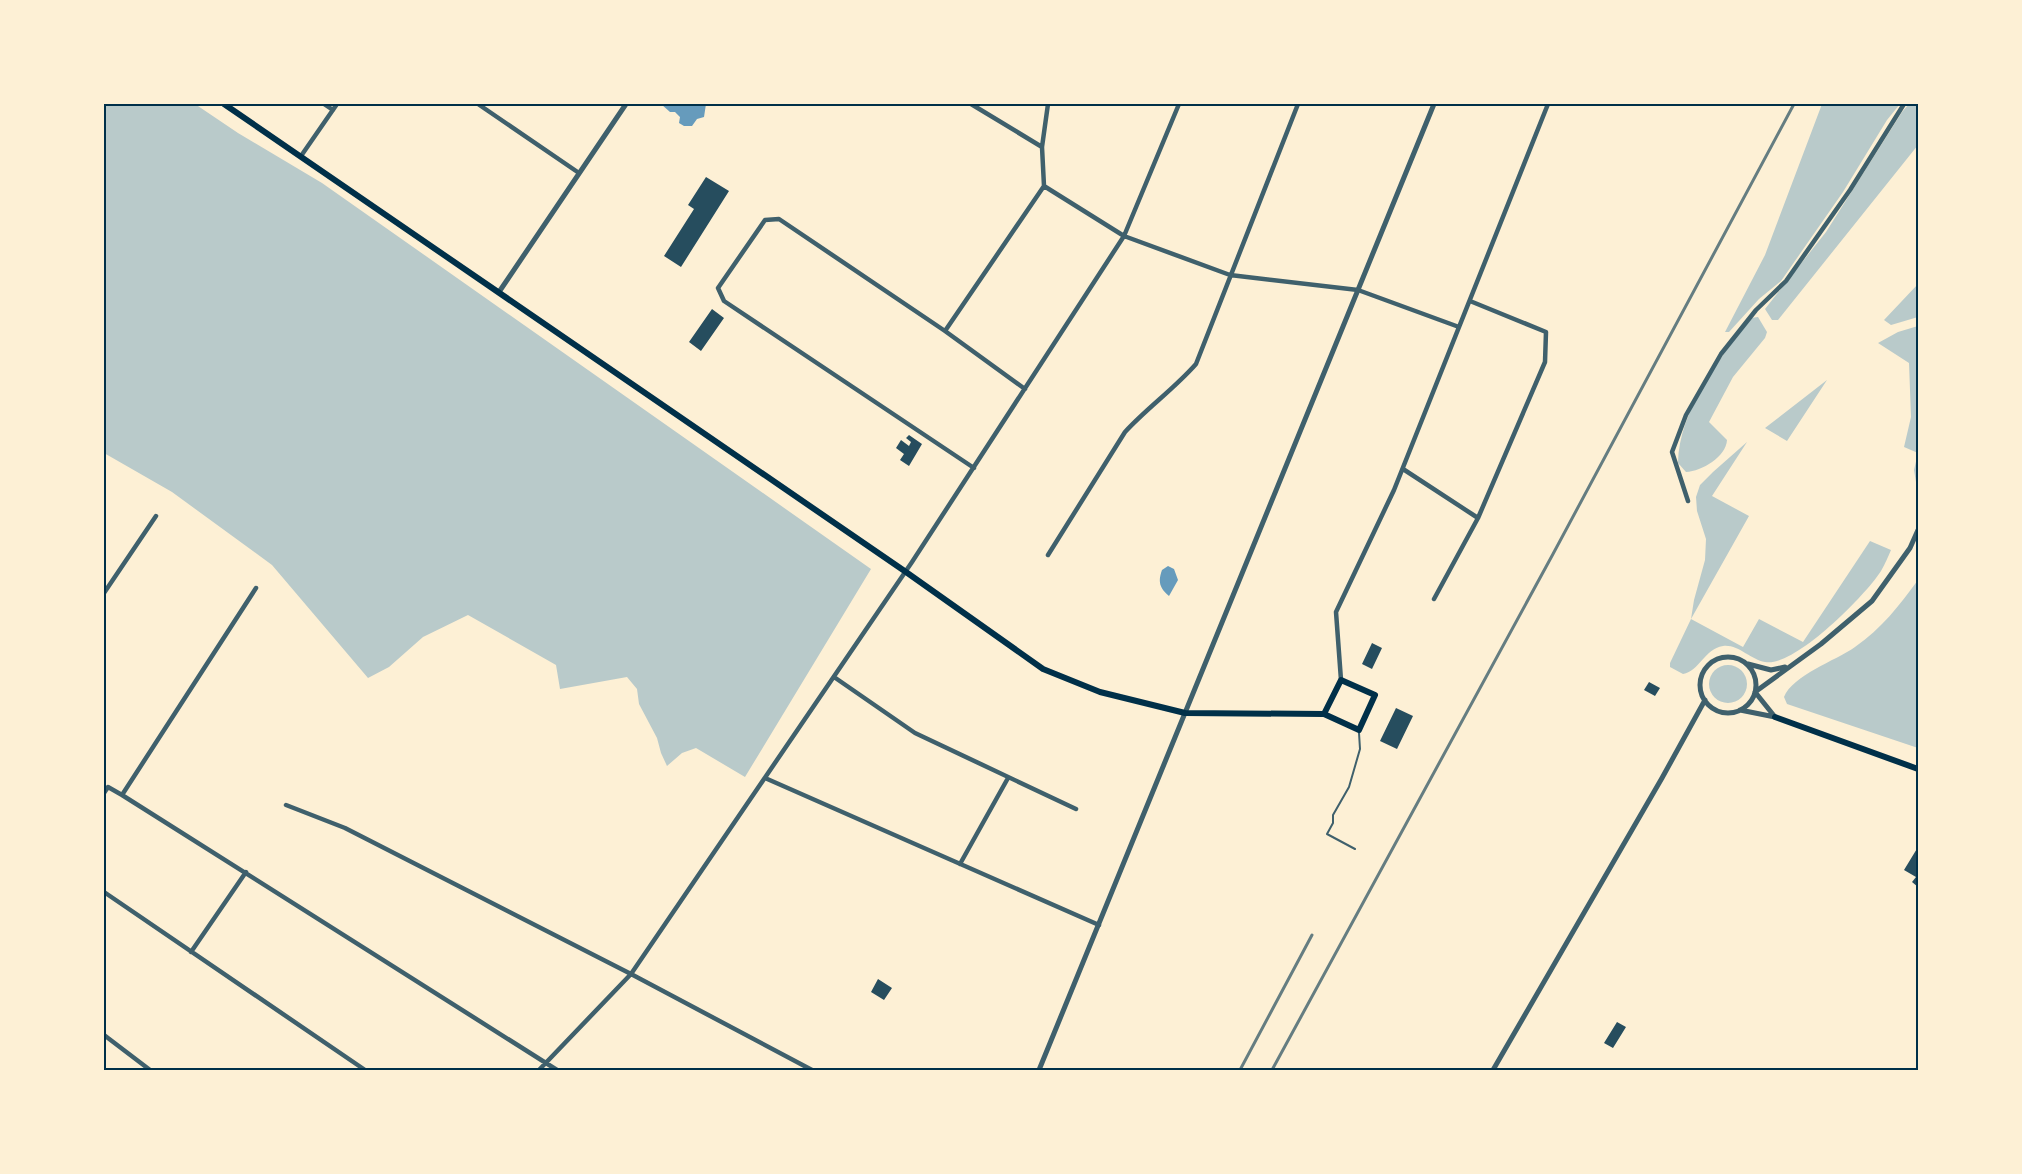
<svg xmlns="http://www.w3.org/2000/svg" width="2022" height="1174" font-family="Overpass,sans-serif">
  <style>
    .green { fill: #b9caca }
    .water { fill: #669bbc }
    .building { fill: #264d5e }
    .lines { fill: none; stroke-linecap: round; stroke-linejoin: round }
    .service { stroke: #3f606c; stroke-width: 2 }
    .minor { stroke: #3f606c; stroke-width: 4.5 }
    .tertiary { stroke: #3f606c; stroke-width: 5 }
    .secondary { stroke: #003049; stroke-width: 6 }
    .rail { stroke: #657d81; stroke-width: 3 }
    .neatline { fill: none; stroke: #003049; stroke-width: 2 }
  </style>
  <rect width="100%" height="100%" fill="#fdf0d5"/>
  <path class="green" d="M104,104h91l43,29 84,50 549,386 -126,208 -49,-29 -14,5 -15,13 -6,-13 -4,-15 -18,-34 -2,-15 -10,-12 -67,12 -4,-24 -88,-50 -45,22 -34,30 -21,11 -96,-113 -100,-73 -68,-39z
    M1822,104h78l-13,16 -44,72 -62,89 -22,18 -30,33h-4l40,-77z
    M1909,104h9v41l-140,175h-6l-7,-11 61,-77 76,-120z
    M1918,284v33l-27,8 -7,-5z
    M1758,317l9,15 -2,6 -32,39 -24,45 18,18c-1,17 -25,31 -41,32l-8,-9c1,-53 42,-105 73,-145z
    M1918,326v159l-1,3 -3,-18 4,-17 -14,-6 7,-30 -2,-54 -31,-20 20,-11z
    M1827,380l-40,61 -22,-13z
    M1747,442l-35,54 37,20 -58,103 52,28 16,-28 44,23 67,-101 21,9c-3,7 -6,14 -10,21 -15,24 -87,97 -116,91 -14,-2 -27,-18 -42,-16 -19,3 -23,25 -40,28l-13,-7v-4l21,-44 3,-19 11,-40 1,-21 -9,-28 -1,-14 4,-12 13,-13z
    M1918,580v168l-131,-44 -3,-7c9,-22 51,-36 71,-50 27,-19 44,-41 63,-67z
    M1709 684a19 19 0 1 1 38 0a19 19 0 1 1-38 0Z"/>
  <path class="water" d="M661,104h45l-2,13 -7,2 -5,7h-8l-5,-3 1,-6 -5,-5h-5z
    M1168,566l6,3 4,11 -9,16c-10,-8 -11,-15 -7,-26z"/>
  <path class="building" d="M706,177l23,14 -48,76 -17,-11 30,-47 -6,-4z
    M712,309l12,9 -23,33 -12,-9z
    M909,435l13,9 -13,22 -9,-6 4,-6 -8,-6 5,-8 8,6 2,-4 -5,-4z
    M1372,643l10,5 -10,21 -10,-5z
    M1649,682l11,6 -5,8 -11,-6z
    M1396,708l17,8 -16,33 -17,-8z
    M1918,847v40l-6,-5 4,-5 -12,-7z
    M878,979l14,9 -8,12 -13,-8z
    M1617,1022l9,5 -13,21 -9,-5z"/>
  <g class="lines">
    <path class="service" d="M1355,849l-28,-15 6,-11v-8l16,-28 11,-38 -1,-16"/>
    <path class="minor" d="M324,104l9,6
      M478,104l101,69
      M971,104l71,43
      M301,156l36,-52
      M1044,186l80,50 106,39 128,15 101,37
      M945,331l99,-145 -2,-39 6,-43
      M974,468l-250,-167 -6,-13 47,-68 14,-1 166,112 80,58
      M1403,469l75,49
      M1688,501l-16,-49 14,-37 35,-61 35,-44 30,-29 64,-91 54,-86
      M1048,555l77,-123c22,-24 49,-43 71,-68l102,-260
      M104,593l52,-77
      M1434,599l44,-81 67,-156 1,-30 -76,-31
      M834,677l81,56 161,76
      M1341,680l-5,-68 58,-122 154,-386
      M765,778l334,147
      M104,793l4,-6 14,8 134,-207
      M122,795l435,275
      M286,805l59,23 286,146 181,96
      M960,864l48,-86
      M104,892l261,178
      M191,952l55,-80
      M104,1035l46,35
      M539,1070l92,-96 281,-412 212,-326 55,-132"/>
    <path class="tertiary" d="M499,292l127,-188
      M1700 685a28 28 0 1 1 56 0a28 28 0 1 1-56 0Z
      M1748,664l23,6 14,-3
      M1740,710l35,7
      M1775,717l-20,-25 66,-48 51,-43 38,-53 8,-18
      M1039,1070l395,-966
      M1493,1070l169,-292 43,-78"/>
    <path class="secondary" d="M224,104l682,468 137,97 57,23 85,21 139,1 35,16 16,-35 -34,-15 -17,34
      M1775,717l143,52"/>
    <path class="rail" d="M1240,1070l72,-135
      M1272,1070l281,-516 241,-450"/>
  </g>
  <rect width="2022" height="1174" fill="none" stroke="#fdf0d5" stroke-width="210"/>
  <rect x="105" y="105" width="1812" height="964" class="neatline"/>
</svg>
